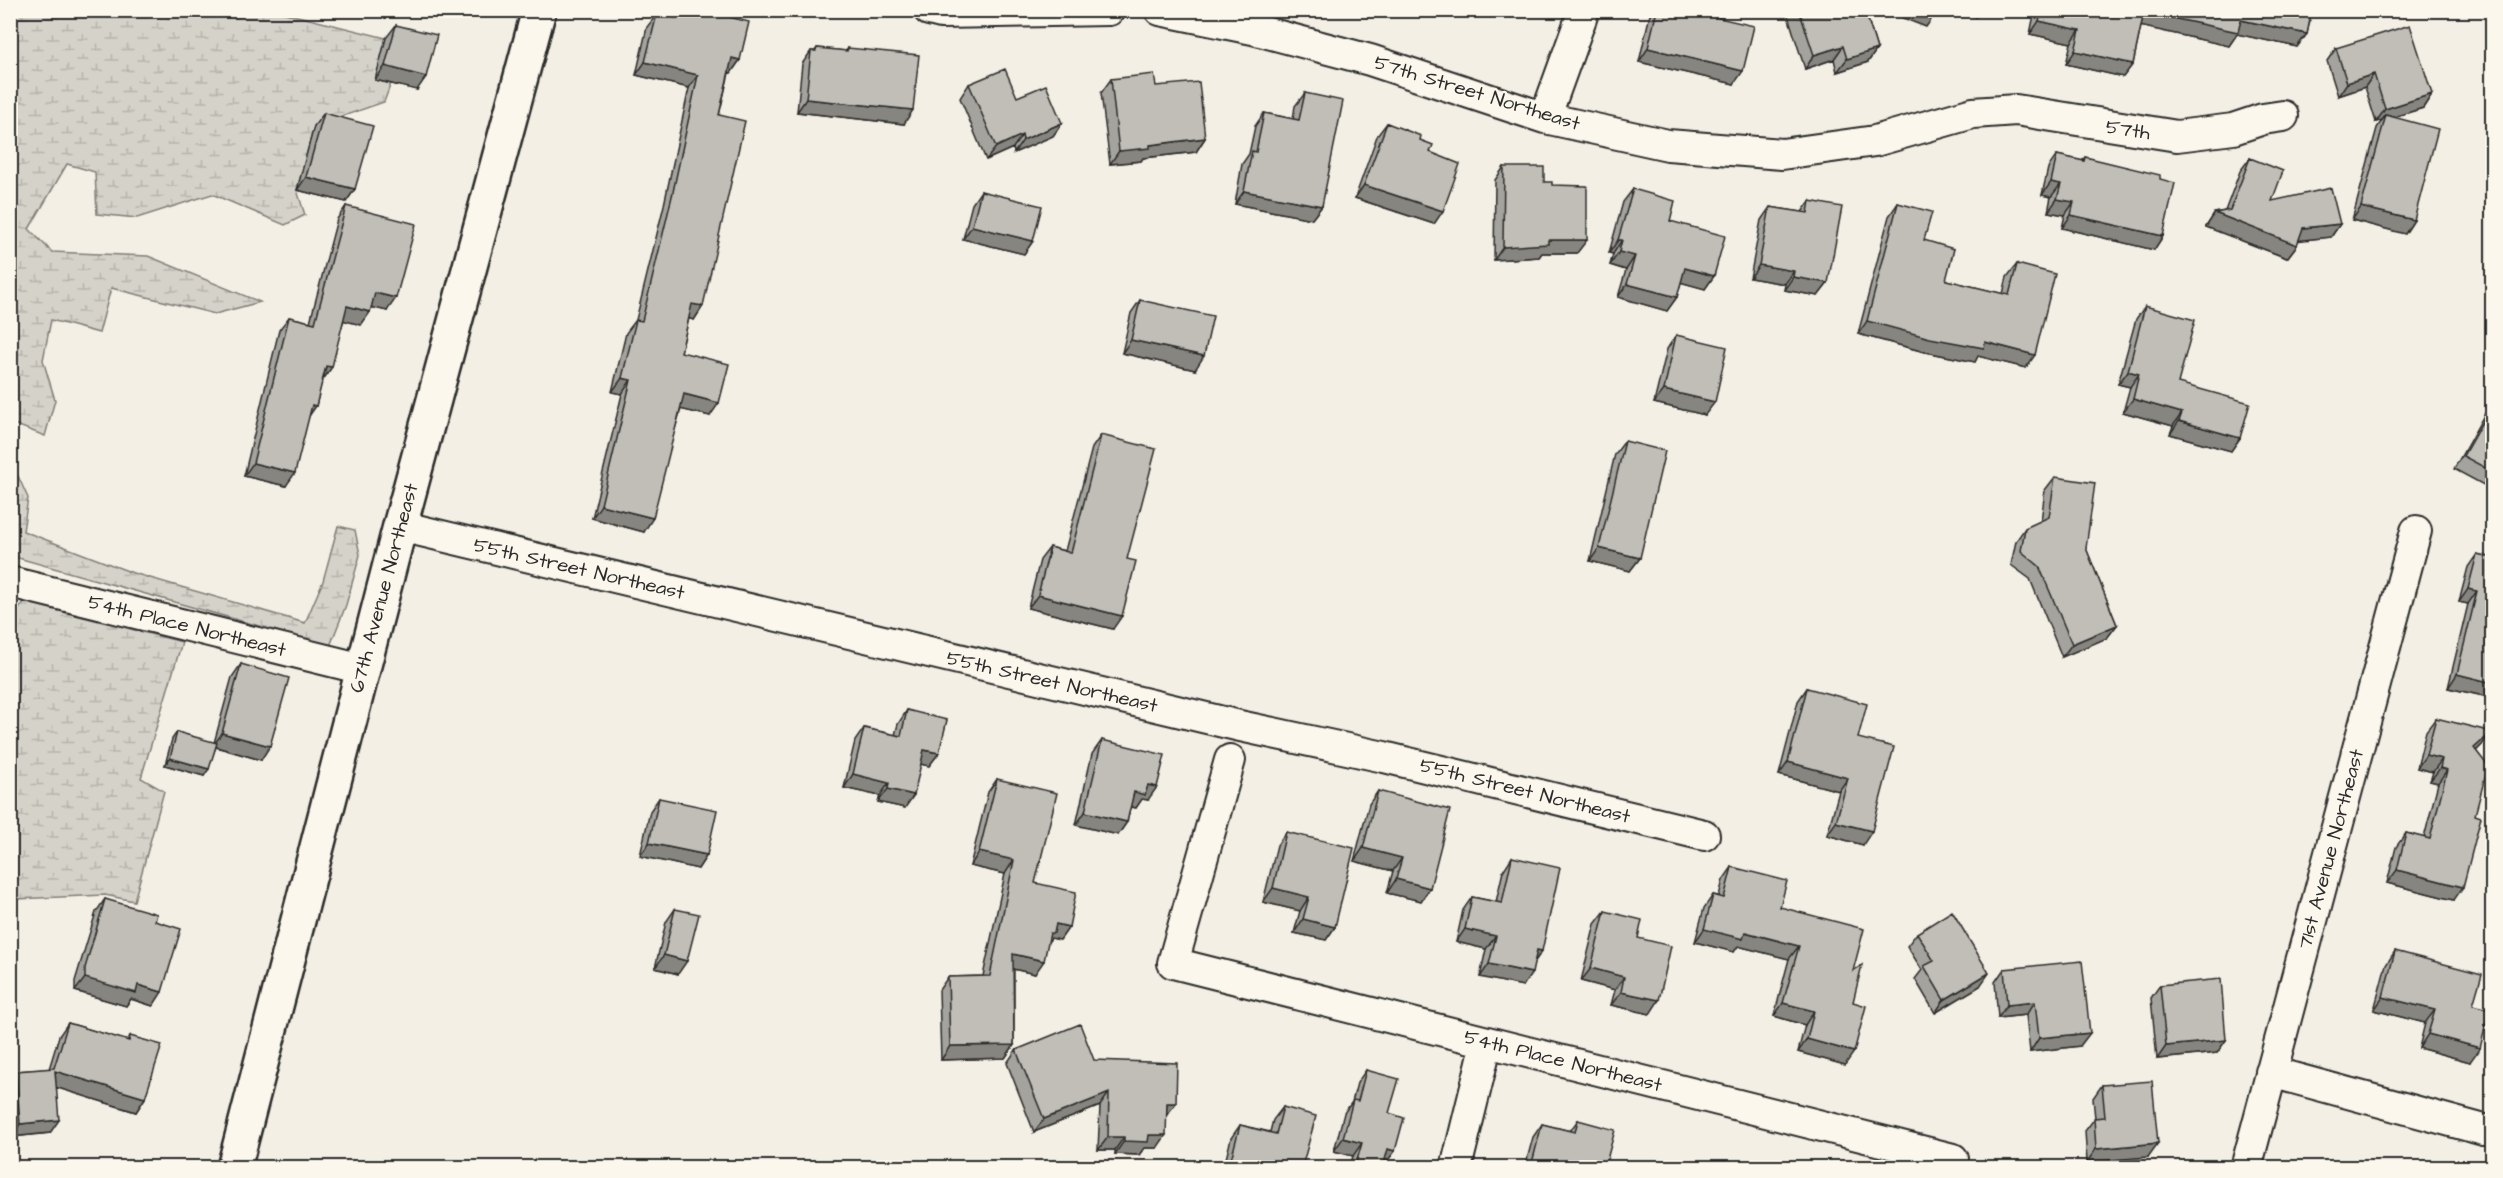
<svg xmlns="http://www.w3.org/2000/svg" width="2503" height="1178" font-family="'Architects Daughter',sans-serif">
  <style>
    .wetland { fill: url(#wetland-marsh); stroke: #807e7a; stroke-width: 1.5 }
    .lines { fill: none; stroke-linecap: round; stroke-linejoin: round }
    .minor-casing { stroke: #2b2b2b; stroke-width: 34 }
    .tertiary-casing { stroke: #2b2b2b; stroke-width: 38 }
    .minor { stroke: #fbf7ec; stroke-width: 30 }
    .tertiary { stroke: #fbf7ec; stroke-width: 33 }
    .wall { fill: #a5a39d; stroke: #2b2b2b; stroke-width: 1.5 }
    .shaded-wall { fill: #86857f; stroke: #2b2b2b; stroke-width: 1.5 }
    .building { fill: #c0beb6; stroke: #2b2b2b; stroke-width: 1.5 }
    .labels { text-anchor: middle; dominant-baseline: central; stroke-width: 4.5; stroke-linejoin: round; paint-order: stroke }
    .street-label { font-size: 20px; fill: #2b2b2b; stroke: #fbf7ec }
  </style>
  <defs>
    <pattern id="wetland-marsh" width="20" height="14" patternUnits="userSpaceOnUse" patternTransform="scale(1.5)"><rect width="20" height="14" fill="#d5d2c9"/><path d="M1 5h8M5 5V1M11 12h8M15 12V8" fill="none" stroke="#b7b4ad"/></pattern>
  </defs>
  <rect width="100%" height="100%" fill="#f3efe4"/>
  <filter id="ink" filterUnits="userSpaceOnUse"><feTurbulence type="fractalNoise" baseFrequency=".0167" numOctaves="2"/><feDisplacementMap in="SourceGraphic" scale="12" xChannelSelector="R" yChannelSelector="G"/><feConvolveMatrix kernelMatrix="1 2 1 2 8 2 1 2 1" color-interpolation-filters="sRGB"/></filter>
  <g filter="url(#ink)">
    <path class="wetland" d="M10,11h267l109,27 -10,41 15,4 -7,19 -70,24 -17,64 8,25 -20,10 -73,-31 -75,24 -40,-4 -2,-42 -28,-8 -38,65 23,23 96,4 112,46 -45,12 -104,-26 -12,45 -48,-13 -8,40 12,40 -10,36 -34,-13z
      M10,473l8,3 10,22 -5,33 110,42 172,50 18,-42 15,-55 17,4 5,25 -14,50 -16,41 -319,-90z
      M24,602l158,40 -41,136 23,13 -30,110 -29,-6 -89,4 -5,-2 -1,-276z"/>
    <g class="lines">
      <defs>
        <path id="minor" d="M929,10l12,3 168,-3
          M1160,10l93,19 117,31 175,58 123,27 114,9 93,-13 98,-28 43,-3 161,26 56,-7 30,-10 20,-3
          M1545,118l39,-108
          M400,526l840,200 144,31 320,78
          M10,582l353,87
          M1230,760l-57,203 780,196
          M2271,1072l213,58
          M1456,1168l31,-126
          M2246,1168l170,-637"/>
        <path id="tertiary" d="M234,1168l166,-642 139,-516"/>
      </defs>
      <use href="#minor" class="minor-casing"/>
      <use href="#tertiary" class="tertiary-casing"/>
      <use href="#minor" class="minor"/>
      <use href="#tertiary" class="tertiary"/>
    </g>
    <path class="wall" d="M675,10h27l38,50 -9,13h-2l-10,42 -16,191 -9,14 -5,-2 -8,34 29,64 -29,-7 -37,123 -52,-14 30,-124 -10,-2 14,-59 10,-13 28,-115 25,-117 -53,-13 11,-48 10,-13 14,3z
      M1651,10h70l-2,8 15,66 -95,-22z
      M1788,10h77l12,39 -9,13 -31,10 -3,-13 -29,10 -18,-56z
      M2035,10h277l-5,24 -10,13 -60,-13 -8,12 -88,-20 -8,38 -10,13 -57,-13 5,-21 -41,-9z
      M396,25l21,65 -42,-10 11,-42z
      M817,48l29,3 2,-3 56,76 -107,-12 5,-48 9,-13h4z
      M2336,48l96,46 -9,14 -30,9 21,103 -9,14 -53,-14 25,-92 5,-8 -6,2 -11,-35 -27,9 -11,-35z
      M1111,79l45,7 49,52 -9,14 -53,6 -2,3 -31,3 -9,-71z
      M969,84l48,13 45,26 -9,13 -39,17 -1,-5 -27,12 -26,-62z
      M1305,93l17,113 -10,13 -77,-15 7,-40 7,-10 6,-28 9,-13 29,6 2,-13z
      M324,113l31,76 -9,13 -49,-12 17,-64z
      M1387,123l33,17 10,12 4,72 -79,-26 22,-62z
      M2057,155l25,6 3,-4 75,22 3,57 -9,14 -92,-22 3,-13 -17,-3 3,-15 -9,-2 6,-27z
      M2250,158l22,43 68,23 -9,13 -33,3 -1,5 -10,13 -81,-31 9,-14 10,-2 15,-40z
      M1504,167l48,18 25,68h-35l-3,4 -45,3 1,-80z
      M1633,189l37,32 44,55 -9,13 -24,-7 -4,15 -10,14 -49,-14 8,-27 -16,-5 3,-11 -4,-1 14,-51z
      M981,191l52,50 -9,13 -61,-15 9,-35z
      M1810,201l18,82 -10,13 -34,-6 1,-6 -35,-6 11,-58 9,-13 32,5z
      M1898,203l26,37 22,40 57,14 4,-17 10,-13 9,104 -48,-12 -3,6 -54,-11 -63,-17 31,-118z
      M346,206l41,105 -16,-4 -1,5 -9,13 -17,-5 -22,60 -6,26 -7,9 -23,71 -42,-10 35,-146 10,-13 21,5 27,-103z
      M1140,300l55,70 -73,-17 9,-40z
      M2145,306l33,77 62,55 -9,13 -61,-17 3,-8 -50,-14 7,-25 -12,-3 18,-65z
      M1676,335l29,80 -51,-12 13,-54z
      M2493,399v91l-39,-21z
      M1101,435l26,124 -14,70 -85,-21 12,-48 10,-13 15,4 27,-103z
      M1625,441l15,117 -10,13 -40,-10 25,-107z
      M2055,477l31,71 31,77 -10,13 -45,19 -32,-78 -19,-14 5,-24 9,-13 16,-7 4,-31z
      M2477,554l16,4v140l-45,-10 20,-84 -9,-2 9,-35z
      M241,664l20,96 -45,-13 -12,29 -39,-11 7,-26 5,-7 37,11 18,-66z
      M1807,688l51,50 5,107 -36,-10 12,-44 -60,-16 19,-74z
      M907,710l32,43 -10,13 -8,-2 -16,44 -27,-6 2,-6 -36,-8 11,-47 9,-13 31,7 3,-11z
      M2436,718l46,27 -6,6 -22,149 -67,-17 9,-36 10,-14 18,5 14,-55 -8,-2 3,-9 -16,-4 9,-37z
      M1102,740l46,60 -6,-1 -6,9 -6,-1 -3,15 -9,13 -42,-10 16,-71z
      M997,779l38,104 34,44 -9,13 -9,-2 -3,4 -13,32 -21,-5v76l-9,13 -64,2 -2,-70 9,-13 35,-1 22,-102 -35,-8 18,-74z
      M1378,791l52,97 -9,13 -34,-8 6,-22 -39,-10 15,-57z
      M659,798l48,57 -9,14 -58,-13 10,-45z
      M1286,832l49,95 -9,13 -32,-7 6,-22 -37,-9 14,-57z
      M1512,857l30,94 -7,10 -12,25 -43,-9 6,-28 -30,-7 7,-32 9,-13 24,5 7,-31z
      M1732,867l48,40 73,64v31l-8,63 -47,-13 7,-27 -31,-9 15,-57 -51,-13 -4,6 -39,-10 9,-34 9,-13 6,1 4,-16z
      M105,899l50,22 -2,85 -22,-7 -5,7 -51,-15v-10l21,-69z
      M675,909l3,65 -23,-6 11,-46z
      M1605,911l33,27 12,76 -39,-9 4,-15 -34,-9 14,-57z
      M1917,933l63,53 -45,27 -20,-34 7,-9 -15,-24z
      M2395,951l78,54 -3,57 -51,-14 6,-25 -51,-13 12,-45z
      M2004,969l76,77 -50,6 -4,-37 -28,3 -3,-36z
      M2160,985l66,55 -9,13 -60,6 -6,-61z
      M68,1023l59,18 3,-5 15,62 -9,14 -80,-25 -6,46 -39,4 -1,-58 6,-8 33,-2 10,-33z
      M1016,1050l78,10 72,56 -9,32h-13l-5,7 -24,-1v-4h-17l2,-44 -66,26 -27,-69z
      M1366,1070l23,43 6,38 -10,13h-1l-1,3h-33l3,-11 -19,-5 10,-38 8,-11 5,-19z
      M2102,1085l46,72 -61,5 -2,-31 10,-13 -2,-20z
      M1283,1107l19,60h-78l7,-29 9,-13 30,7 3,-12z
      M1578,1120l27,47h-80l8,-30 9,-13 28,7z"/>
    <path class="shaded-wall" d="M1456,10h22l-3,5z
      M1891,10h36l8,4 -9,13 -36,-14z
      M1959,10h21l-4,7z
      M2144,12l97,8 66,14 -10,13 -60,-13 -8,12 -94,-21z
      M2039,21l41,9 -9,13 -41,-9z
      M1843,46l-9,13 -29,10 9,-14z
      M1648,48l95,23 -9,13 -95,-22z
      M1877,49l-9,13 -31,10 10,-13z
      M2075,51l58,13 -10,13 -57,-13z
      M732,58l8,2 -9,13 -8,-2z
      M645,62l53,13 -9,13 -53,-13z
      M385,66l41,11 -9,13 -42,-10z
      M2374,74l-9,13 -27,9 9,-13z
      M2432,94l-9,14 -38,12 1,-5 -4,5 -6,2 9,-13z
      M806,99l107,11 -9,14 -107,-12z
      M1062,123l-9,13 -39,17 9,-13z
      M1022,135l-9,13 -27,12 10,-13z
      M1205,138l-9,14 -53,6 -2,3 -31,3 9,-13 31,-6z
      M306,177l49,12 -9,13 -49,-12z
      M2051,182l10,2 -10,13 -9,-2z
      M1364,185l79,26 -9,13 -79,-26z
      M1244,191l78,15 -10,13 -77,-15z
      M2057,199l17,3 -9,13 -17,-3z
      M2361,207l53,13 -9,14 -53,-14z
      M2215,213l82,32 -10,13 -81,-31z
      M2071,215l92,21 -9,14 -92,-22z
      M2340,224l-9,13 -37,4 9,-13z
      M972,226l61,15 -9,13 -61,-15z
      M1548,240h39l-10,13h-35l-3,4 -45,3 9,-13z
      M1618,240h4l-9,14 -4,-1z
      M1619,252l16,4 -9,14 -16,-5z
      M1759,265l35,6 -9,13 -35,-6z
      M1685,268l29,8 -9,13 -29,-8z
      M1793,277l35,6 -10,13 -34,-6z
      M1627,284l50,13 -10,14 -49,-14z
      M375,293l21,5 -9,13 -21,-5z
      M692,304l11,2 -9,14 -11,-3z
      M347,306l23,6 -9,13 -23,-6z
      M1867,321l118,21 50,13 -9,13 -48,-12 -3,6 -54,-11 -63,-17z
      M1131,340l73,16 -9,14 -73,-17z
      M326,366l6,1 -9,13z
      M2128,371l11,3 -9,13 -12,-3z
      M622,378l9,2 -9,14 -10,-2z
      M1664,390l51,12 -10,13 -51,-12z
      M684,394l35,9 -9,13 -35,-8z
      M2133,399l49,14 -9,13 -50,-14z
      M312,405l4,1 -9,13z
      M2179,421l61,17 -9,13 -61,-17z
      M253,463l42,10 -9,13 -42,-10z
      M601,505l52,13 -9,14 -52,-14z
      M1599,548l41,10 -10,13 -40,-10z
      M2468,589l9,2 -9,13 -9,-2z
      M1038,595l84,21 -9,13 -85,-21z
      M2117,625l-10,13 -45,19 10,-13z
      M2457,674l36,9v15l-45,-10z
      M2492,732l-10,13 -17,17 9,-14z
      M222,733l48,13 -9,14 -48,-14z
      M924,750l15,3 -10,13 -14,-3z
      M2426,755l16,4 -9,13 -16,-4z
      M170,758l39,11 -5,7 -39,-11z
      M1788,762l60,16 -9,13 -60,-16z
      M2440,768l7,2 -9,13 -8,-2z
      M853,774l36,9 -9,13 -36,-8z
      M1148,785l9,2 -9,13 -6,-1 -6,9 -11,-3 9,-13z
      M888,789l26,6 -9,13 -27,-6z
      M1085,812l42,10 -9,13 -42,-10z
      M1836,822l36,9 -9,14 -36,-10z
      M649,843l58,12 -9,14 -58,-13z
      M1363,848l39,10 -9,13 -39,-10z
      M979,852l35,8 -9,14 -35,-8z
      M2397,870l66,17 -9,13 -67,-17z
      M1396,879l34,9 -9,13 -34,-8z
      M1273,888l36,9 -9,14 -37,-9z
      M1303,919l32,8 -9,13 -32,-7z
      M1056,924l13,3 -9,13 -9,-2 -6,8h-5z
      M1465,929l31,7 -10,13 -30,-7z
      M1704,929l41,3 54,14 -10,13 -51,-13 -4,6 -39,-10z
      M1537,950l5,1 -9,13z
      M1013,954l31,7 -9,13 -31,-7z
      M664,955l23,6 -9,13 -23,-6z
      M1489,964l43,9 -9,13 -43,-9z
      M1591,968l33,9 -9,13 -34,-9z
      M1989,973l-9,13 -45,27 9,-13z
      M85,978l53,7 24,7 -9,14 -22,-7 -5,7 -51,-15z
      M1621,992l38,8 -9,14 -39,-9z
      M2383,997l52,13 -10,13 -51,-13z
      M2035,1002l-9,13 -28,3 9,-13z
      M1783,1003l31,8 -9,14 -31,-9z
      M2090,1033l-10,13 -50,6 9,-14z
      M2428,1034l52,14 -10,14 -51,-14z
      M1807,1039l47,13 -9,13 -47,-13z
      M2226,1040l-9,13 -60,6 9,-13z
      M1014,1045l-9,13 -64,2 9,-14z
      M55,1071l90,27 -9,14 -91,-28z
      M1109,1093l-9,13 -66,26 10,-13z
      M1167,1103h9l-10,13z
      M59,1120l-9,13 -39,4 9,-13z
      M1149,1135h17l-9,13h-13l-5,7 -24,-1 9,-13z
      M1108,1137h16l-9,13h-17z
      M1343,1138l19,5 -9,13 -19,-5z
      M2158,1143l-10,14 -61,5 9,-13z
      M1388,1149l7,2 -10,13 -6,-2z"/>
    <path class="building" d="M678,10h24l47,12 -9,38 -8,-2 -13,57 26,6 -42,185 -11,-2 -11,48 48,12 -10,39 -35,-9 -31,124 -52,-13 30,-125 -9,-2 14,-58 6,1 31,-129 25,-117 -53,-13 12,-48 19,4z
      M1657,10h64l-2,8 35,8 -11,45 -95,-23z
      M1799,10h66l12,39 -30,10 -4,-13 -29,9z
      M1927,10h9l-1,4z
      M2042,10h270l-5,24 -66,-14 -3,12 -94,-20 -11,52 -58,-13 5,-21 -41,-9z
      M396,25l41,10 -11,42 -41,-11z
      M2410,25l22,69 -47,15 -11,-35 -27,9 -11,-35z
      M817,48l30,3 1,-3 71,7 -6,55 -107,-11 5,-48h5z
      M1005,69l12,28 29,-12 16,38 -39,17 -1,-5 -26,12 -27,-63z
      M1154,74l2,12 43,-4 6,56 -55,7v3l-31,3 -8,-72z
      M1305,93l38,8 -21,105 -78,-15 8,-40 4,1 8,-39 35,7z
      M324,113l49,13 -18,63 -49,-12z
      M2386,115l52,14 -24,91 -53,-13z
      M1387,123l34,13 -1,4 13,5 -3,7 30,12 -17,47 -79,-26z
      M2057,155l27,6 1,-4 75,18v4l15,4 -12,53 -92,-21 3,-13 -17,-3 4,-15 -10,-2z
      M2250,158l33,13 -11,30 59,-13 9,36 -37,4 -6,17 -82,-32 15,-3z
      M1504,167h40v15h8v3l35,1v54h-39v4l-45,3z
      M1633,189l42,12 -5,20 55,15 -11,40 -29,-8 -8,29 -50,-13 8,-28 -16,-4 3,-12h-4z
      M981,191l61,15 -9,35 -61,-15z
      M1810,201l32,6 -14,76 -35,-6 1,-6 -35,-6 11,-58 38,6z
      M1898,203l34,9 -8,28 30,9 -8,31 63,15 8,-31 38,10 -20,81 -50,-13 -1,6 -54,-10 -63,-17z
      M346,206l70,18 -20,74 -21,-5 -5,19 -23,-6 -15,61 -6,-1 -10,40 -4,-1 -17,68 -42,-10 36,-146 26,6z
      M1140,300l73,16 -9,40 -73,-16z
      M2145,306l50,14 -17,63 72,20 -10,35 -61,-17 3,-8 -49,-14 6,-25 -11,-3z
      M1676,335l51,12 -12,55 -51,-12z
      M2493,403v69l-30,-16z
      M1101,435l55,14 -29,110 9,2 -14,55 -84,-21 12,-48 21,6z
      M1625,441l40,10 -25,107 -41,-10z
      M2055,477l40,6 -9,65 31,77 -45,19 -33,-78 -18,-15 4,-23 24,-11z
      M2477,554l16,4v125l-36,-9 20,-83 -9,-2z
      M241,664l48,14 -19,68 -48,-13z
      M1807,688l60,16 -9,34 36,9 -22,84 -36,-9 12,-44 -60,-16z
      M907,710l40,10 -8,33 -15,-3 -10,45 -26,-6 1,-6 -36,-9 11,-46 37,8z
      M2436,718l56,14 -18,16 14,18 -13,49 6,2 -18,70 -66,-17 9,-37 24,6 17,-69 -7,-2 2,-9 -16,-4z
      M177,732l40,11 -8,26 -39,-11z
      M1102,740l63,15 -8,32 -9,-2 -3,10 -11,-3 -7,30 -42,-10z
      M997,779l60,14 -22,90 41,9 -7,35 -13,-3 -2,9h-4l-6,28 -31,-7 1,91 -64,1 -2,-69 42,-1 24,-116 -35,-8z
      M1378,791l72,19 -20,78 -34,-9 6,-21 -39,-10z
      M659,798l58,12 -10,45 -58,-12z
      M1286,832l68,16 -19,79 -32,-8 6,-22 -36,-9z
      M1512,857l48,11 -18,83 -5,-1 -5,23 -43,-9 7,-28 -31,-7 7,-32 30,6z
      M1732,867l55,14 -7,26 84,22 -11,42 9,-6 -9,37 13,4 -12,46 -47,-13 7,-28 -31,-8 16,-57 -54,-14 -2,7 -39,-10 9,-34 11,3z
      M105,899l52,15 -2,7 26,8 -19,63 -24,-7 -2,8 -51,-15v-10z
      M10,902l7,2 -7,22z
      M675,909l24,5 -12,47 -23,-6z
      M1605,911l37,9 -4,18 33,8 -12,54 -38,-8 3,-15 -33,-9z
      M1952,911l37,62 -45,27 -20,-34 10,-5 -17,-28z
      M2395,951l87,23 -9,31 17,4 -10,39 -52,-14 7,-24 -52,-13z
      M2082,961l8,72 -51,5 -4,-36 -28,3 -3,-36z
      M2221,979l5,61 -60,6 -6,-61z
      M68,1023l61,18 1,-5 32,9 -17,53 -90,-27 4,49 -39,4 -4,-53 38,-3z
      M1080,1024l14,36 83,3 -1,40h-9l-1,32h-17l-1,7 -24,-1v-4h-16l1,-44 -65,26 -28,-69z
      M1366,1070l33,9 -10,34 15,5 -9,33 -7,-2 -5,18h-28l7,-24 -19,-5 10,-38 5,1z
      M2152,1081l6,62 -62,6 -2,-31 11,-1 -3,-32z
      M1283,1107l33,9 -14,51h-73l11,-42 36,9z
      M1578,1120l37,10 -10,37h-74l11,-43 33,8z
      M2338,1165l11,2h-11z"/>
  </g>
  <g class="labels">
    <g class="street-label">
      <text transform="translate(1477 93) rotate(17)">57th Street Northeast</text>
      <text transform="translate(2128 130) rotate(9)">57th</text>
      <text transform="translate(579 569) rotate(13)">55th Street Northeast</text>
      <text transform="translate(384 588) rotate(-75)">67th Avenue Northeast</text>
      <text transform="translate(187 626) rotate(14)">54th Place Northeast</text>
      <text transform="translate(1052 682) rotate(13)">55th Street Northeast</text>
      <text transform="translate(1525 791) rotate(14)">55th Street Northeast</text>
      <text transform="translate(2331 849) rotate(-75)">71st Avenue Northeast</text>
      <text transform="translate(1563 1061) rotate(14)">54th Place Northeast</text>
    </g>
  </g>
  <rect width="2503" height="1178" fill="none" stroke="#fbf7ec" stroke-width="36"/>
  <rect x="18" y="18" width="2467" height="1142" fill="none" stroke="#2b2b2b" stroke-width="2" filter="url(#ink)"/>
</svg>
